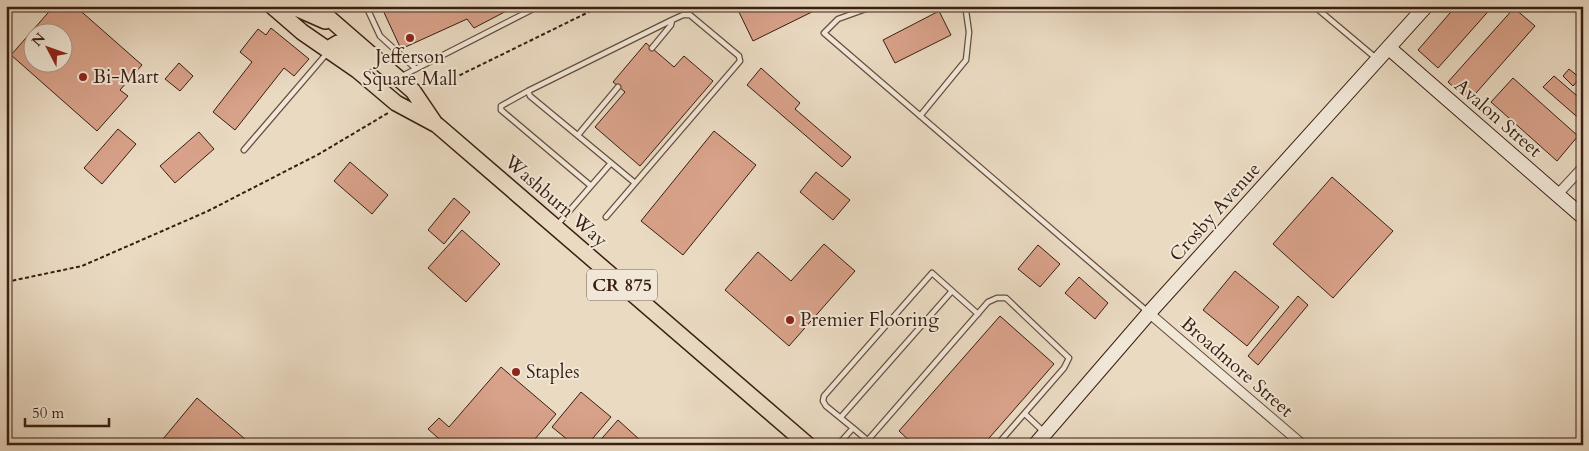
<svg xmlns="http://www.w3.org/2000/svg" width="1589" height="451" font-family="Cardo,serif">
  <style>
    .building { fill: #d8a189; stroke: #381e12; fill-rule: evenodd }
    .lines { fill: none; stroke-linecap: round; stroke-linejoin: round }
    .lane-casing { stroke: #644d3e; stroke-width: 7 }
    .street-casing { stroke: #644d3e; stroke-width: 11 }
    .secondary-casing { stroke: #381e12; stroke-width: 16 }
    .primary-casing { stroke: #381e12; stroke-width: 18 }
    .path { stroke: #381e12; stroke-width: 2; stroke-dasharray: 4 2.5; stroke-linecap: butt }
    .lane { stroke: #f1e7d7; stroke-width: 4.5 }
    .street { stroke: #f1e7d7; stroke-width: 9 }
    .secondary { stroke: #f1e7d7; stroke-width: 14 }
    .primary { stroke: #eadac2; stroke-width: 15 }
    .poi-dot { fill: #8f2418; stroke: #f1e7d7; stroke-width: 2 }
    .labels { text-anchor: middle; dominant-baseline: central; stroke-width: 4; stroke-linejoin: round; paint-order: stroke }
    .shield { fill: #f1e7d7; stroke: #705a4d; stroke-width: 1 }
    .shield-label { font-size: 18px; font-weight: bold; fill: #381e12 }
    .poi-label { font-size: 19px; fill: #381e12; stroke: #f1e7d7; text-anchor: start }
    .street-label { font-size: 19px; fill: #381e12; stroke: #f1e7d7 }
  </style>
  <rect width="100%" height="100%" fill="#eadac2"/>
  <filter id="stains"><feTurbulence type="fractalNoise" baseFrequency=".004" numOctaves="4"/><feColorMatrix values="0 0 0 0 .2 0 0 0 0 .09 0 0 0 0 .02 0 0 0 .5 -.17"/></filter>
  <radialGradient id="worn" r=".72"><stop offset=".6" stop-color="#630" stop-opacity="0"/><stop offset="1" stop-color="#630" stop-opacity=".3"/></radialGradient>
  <path class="building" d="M54,6h21l67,59 -22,25 8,6 -31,35 -86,-76zM32,32h30v30h-30z
    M381,6h135l-42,22 -7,-9 -66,30z
    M740,6h84l-71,35 -16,-33z
    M1456,6h37l-55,62 -20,-18z
    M1514,8l21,18 -66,75 -21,-19z
    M939,11l12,24 -56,28 -12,-23z
    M271,28l38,31 -15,17 -10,-8 -49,62 -22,-18 39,-50 -12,-10 18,-23 8,6z
    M646,43l28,24 10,-11 29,25 -73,85 -45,-39 30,-35 -12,-10z
    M179,63l14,13 -13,15 -15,-12z
    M761,68l39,35 -5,6 56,48 -9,10 -95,-82z
    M1569,69l11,9 -7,8 -10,-10z
    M1554,76l29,25v21l-40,-35z
    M1513,78l65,58 -21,25 -66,-59z
    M118,129l18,15 -34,40 -18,-16z
    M714,131l42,34 -73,90 -42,-34z
    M199,132l15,17 -39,34 -15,-17z
    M6,144l6,5 -6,6z
    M350,162l38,33 -16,19 -38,-33z
    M816,172l34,28 -17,20 -33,-28z
    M1332,177l61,54 -60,67 -60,-54z
    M454,198l16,14 -26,32 -16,-14z
    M462,230l38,34 -34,38 -38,-34z
    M824,244l31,27 -66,75 -64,-56 33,-38 33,29z
    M1038,245l22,19 -20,23 -22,-18z
    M1235,271l44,36 -32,39 -44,-36z
    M1079,277l29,26 -13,16 -30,-26z
    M1298,296l10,9 -50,60 -10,-9z
    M1000,316l54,48 -71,81h-69l-15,-14z
    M501,367l55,47 -26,31h-84l-18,-16 11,-11 10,9z
    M581,392l30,25 -24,28h-13l-22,-18z
    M197,398l55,47h-94z
    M618,420l22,20 -5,5h-39z"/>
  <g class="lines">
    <defs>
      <path id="lane" d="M366,6l14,30 36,33
        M874,6l-36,13 -14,14 324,279
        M1314,6l63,53
        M652,48l19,-23 1,-5
        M402,76l137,-70
        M528,91l2,5 81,67
        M920,116l46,-56 3,-28 -3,-21 -4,-5
        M578,135l40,-48
        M244,150l84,-98
        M591,186l-90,-76v-4l27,-15 144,-71 11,-5h7l49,41 1,5 -134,156
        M558,224l53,-61 24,20
        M1025,414l19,18
        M841,417l111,-126
        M853,428l-27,-22 -3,-5 1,-5 108,-123 46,41
        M868,440l120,-138 9,-4h9l63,60 -5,10 -67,77
        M838,445l15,-17 20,17"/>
      <path id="street" d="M1558,194l25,-27
        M1149,313l154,132"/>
      <path id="secondary" d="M1389,48l194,169
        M1035,445l114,-132 277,-307"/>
      <path id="primary" d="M272,6l30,26 55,38 39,33 41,22 371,320
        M291,6l34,15
        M315,6l98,85 21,31
        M329,51l4,-5 5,-3 30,19"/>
    </defs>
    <use href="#lane" class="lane-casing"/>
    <use href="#street" class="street-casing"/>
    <use href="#secondary" class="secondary-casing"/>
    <use href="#primary" class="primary-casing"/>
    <path class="path" d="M423,83l1,-2 13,-3 15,1 149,-73
      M6,282l76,-16 126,-55 111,-57 69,-41"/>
    <use href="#lane" class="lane"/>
    <use href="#street" class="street"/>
    <use href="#secondary" class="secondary"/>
    <use href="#primary" class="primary"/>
  </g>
  <g class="poi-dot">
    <circle cx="410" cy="38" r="5"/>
    <circle cx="83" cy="77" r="5"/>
    <circle cx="790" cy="320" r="5"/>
    <circle cx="516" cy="372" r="5"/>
  </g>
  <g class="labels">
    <rect class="shield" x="587" y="269.5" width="70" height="31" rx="4"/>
    <g class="shield-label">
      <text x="622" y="285">CR 875</text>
    </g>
    <g class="poi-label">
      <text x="410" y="57" text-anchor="middle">Jefferson<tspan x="410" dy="22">Square Mall</tspan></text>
      <text x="93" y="77">Bi-Mart</text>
      <text x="800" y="320">Premier Flooring</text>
      <text x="526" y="372">Staples</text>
    </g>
    <g class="street-label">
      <text transform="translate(1498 118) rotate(41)">Avalon Street</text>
      <text transform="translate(556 201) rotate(41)">Washburn Way</text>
      <text transform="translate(1215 212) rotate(-48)">Crosby Avenue</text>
      <text transform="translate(1237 367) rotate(41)">Broadmore Street</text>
    </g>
  </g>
  <rect width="1589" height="451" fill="none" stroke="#eadac2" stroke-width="25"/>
  <rect x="8" y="8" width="1574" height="436" fill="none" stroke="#381e12" stroke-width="2.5"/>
  <rect x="12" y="12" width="1564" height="426" fill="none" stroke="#381e12"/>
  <g transform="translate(48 48) rotate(311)"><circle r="24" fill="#f1e7d7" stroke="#a79788"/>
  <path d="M0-4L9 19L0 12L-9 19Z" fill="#8f2418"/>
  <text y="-8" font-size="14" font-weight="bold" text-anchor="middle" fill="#381e12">N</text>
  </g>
  <path d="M25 418v8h84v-8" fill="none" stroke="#381e12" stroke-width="2.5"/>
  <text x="32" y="418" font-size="15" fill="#381e12" stroke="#f1e7d7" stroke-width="4" paint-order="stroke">50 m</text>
  <rect width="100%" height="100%" filter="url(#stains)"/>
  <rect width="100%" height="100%" fill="url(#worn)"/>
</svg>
